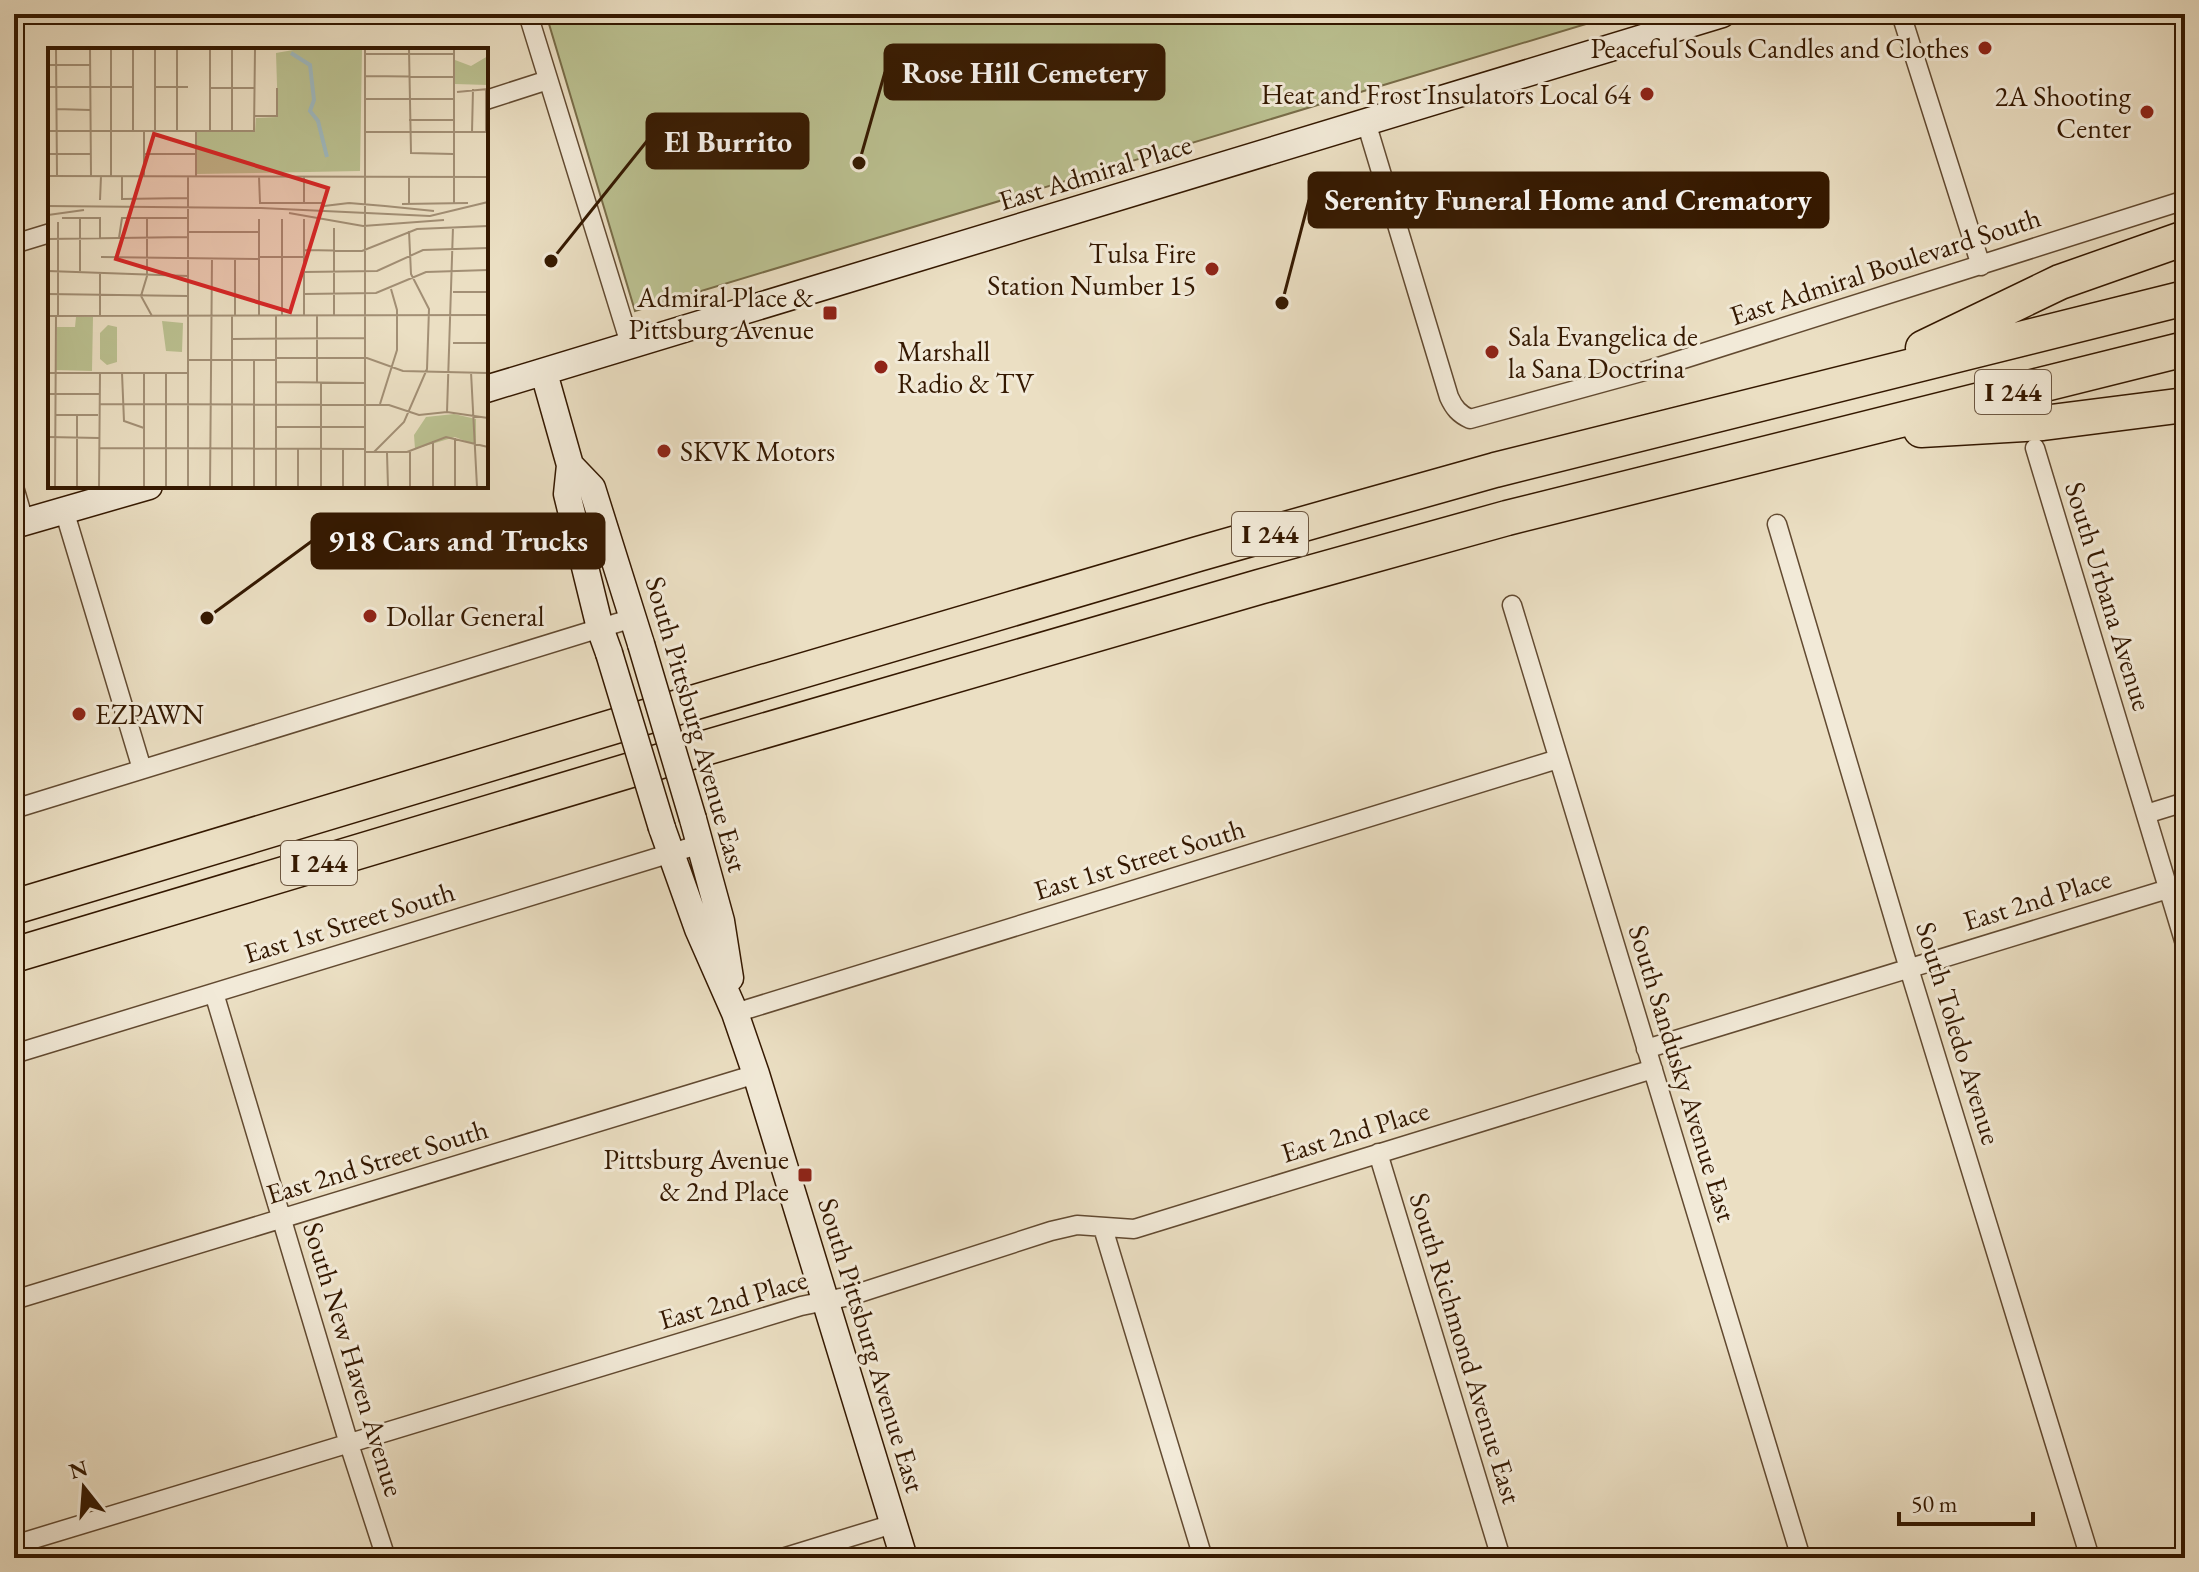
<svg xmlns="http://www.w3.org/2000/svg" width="2199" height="1572" font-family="'EB Garamond',serif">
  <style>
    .green { fill: #bbc191; stroke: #786c48; stroke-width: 2 }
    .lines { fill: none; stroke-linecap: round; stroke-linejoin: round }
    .street-casing { stroke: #624a31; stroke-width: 21 }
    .secondary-casing { stroke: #341800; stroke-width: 29 }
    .highway-casing { stroke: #341800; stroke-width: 37 }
    .street { stroke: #f2ead8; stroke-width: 18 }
    .secondary { stroke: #f2ead8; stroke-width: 26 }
    .highway { stroke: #ebdfc3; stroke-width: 34 }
    .secondary-bridge-casing { stroke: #341800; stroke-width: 29; stroke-linecap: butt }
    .secondary-bridge { stroke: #f2ead8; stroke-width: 26 }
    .poi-dot { fill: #8f2418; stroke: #f2ead8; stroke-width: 3 }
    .labels { text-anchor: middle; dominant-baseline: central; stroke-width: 6; stroke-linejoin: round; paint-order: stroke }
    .shield { fill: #f2ead8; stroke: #6d5741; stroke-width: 2 }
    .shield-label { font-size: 26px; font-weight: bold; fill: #341800 }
    .poi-label { font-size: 28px; fill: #341800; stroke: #f2ead8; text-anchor: end }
    .street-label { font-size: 28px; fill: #341800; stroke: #f2ead8 }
    .inset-river { fill: none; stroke: #9fb9bf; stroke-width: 4 }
    .inset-road { fill: none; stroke: #a28f75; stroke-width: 2 }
    .view { fill: #d62828; fill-opacity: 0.15; stroke: #d62828; stroke-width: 4 }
    .inset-edge { fill: none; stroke: #341800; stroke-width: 4 }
    .leader { fill: none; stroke: #341800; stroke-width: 3 }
    .callout-dot { fill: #341800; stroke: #f2ead8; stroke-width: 3 }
    .callout { fill: #341800; stroke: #341800; stroke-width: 3 }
    .callout-label { font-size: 30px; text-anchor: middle; font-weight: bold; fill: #fff }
  </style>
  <rect width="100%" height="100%" fill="#ebdfc3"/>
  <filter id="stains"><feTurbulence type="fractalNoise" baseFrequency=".0025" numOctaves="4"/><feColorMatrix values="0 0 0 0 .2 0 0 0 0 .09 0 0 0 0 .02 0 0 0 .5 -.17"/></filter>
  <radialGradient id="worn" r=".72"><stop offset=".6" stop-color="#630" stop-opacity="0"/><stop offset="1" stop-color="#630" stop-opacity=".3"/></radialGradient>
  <path class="green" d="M546,14h1073l-984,297z"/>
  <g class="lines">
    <defs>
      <path id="street" d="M528,14l103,333
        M1901,14l80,252
        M486,100l62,-20
        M1366,122l83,275c5,11 10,17 21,22l182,-50 533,-169
        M14,244l36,-11
        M2035,448l150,496
        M14,487l10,34
        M64,510l78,259
        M1777,524l126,425 187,609
        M1512,605l289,953
        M14,809l619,-191
        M2146,814l39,-12
        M214,993l135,451 37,114
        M735,1013l823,-254
        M1646,1049l522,-160
        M14,1054l687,-210
        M1378,1153l123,405
        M1103,1228l100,330
        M14,1300l742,-226
        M14,1545l787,-239 49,-10 201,-65 26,-6 57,4 519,-160
        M782,1558l111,-34"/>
      <path id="secondary" d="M544,373l26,92 -3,29 33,134 9,25
        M486,389l1236,-375
        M570,465l22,23 49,156
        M14,525l135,-39
        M693,819l28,102 9,57
        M662,828l36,101 37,84 21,61 148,484"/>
      <path id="highway" d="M1923,348l137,-66 125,-44
        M1921,430l122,-7 142,-18
        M14,907l668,-201 516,-152 158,-45 139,-39 690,-172
        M14,955l677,-203 568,-165 248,-69 678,-169"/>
    </defs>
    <use href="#street" class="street-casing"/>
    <use href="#secondary" class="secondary-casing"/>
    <use href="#highway" class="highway-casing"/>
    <use href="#street" class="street"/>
    <use href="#secondary" class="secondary"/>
    <use href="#highway" class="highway"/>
    <defs>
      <path id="secondary-bridge" d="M641,644l52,175
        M609,653l53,175"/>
    </defs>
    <use href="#secondary-bridge" class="secondary-bridge-casing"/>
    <use href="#secondary-bridge" class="secondary-bridge"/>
  </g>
  <g class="poi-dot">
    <circle cx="1985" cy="48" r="8"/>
    <circle cx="1647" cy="94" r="8"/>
    <circle cx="2147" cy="112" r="8"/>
    <circle cx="1212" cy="269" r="8"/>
    <rect x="822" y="305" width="16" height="16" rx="4"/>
    <circle cx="1492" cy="352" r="8"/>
    <circle cx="881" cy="367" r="8"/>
    <circle cx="664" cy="451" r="8"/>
    <circle cx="370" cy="616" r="8"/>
    <circle cx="79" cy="714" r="8"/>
    <rect x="797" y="1167" width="16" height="16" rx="4"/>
  </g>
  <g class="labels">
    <g class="shield">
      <rect x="1975" y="370" width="76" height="44" rx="6"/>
      <rect x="1232" y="512" width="76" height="44" rx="6"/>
      <rect x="281" y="841" width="76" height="44" rx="6"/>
    </g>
    <g class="shield-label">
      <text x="2013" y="392">I 244</text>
      <text x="1270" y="534">I 244</text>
      <text x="319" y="863">I 244</text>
    </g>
    <g class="poi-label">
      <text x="1969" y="48">Peaceful Souls Candles and Clothes</text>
      <text x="1631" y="94">Heat and Frost Insulators Local 64</text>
      <text x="2131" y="96">2A Shooting<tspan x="2131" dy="32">Center</tspan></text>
      <text x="1196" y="253">Tulsa Fire<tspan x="1196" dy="32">Station Number 15</tspan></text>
      <text x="814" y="297">Admiral Place &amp;<tspan x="814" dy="32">Pittsburg Avenue</tspan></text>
      <text x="1508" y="336" text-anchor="start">Sala Evangelica de<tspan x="1508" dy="32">la Sana Doctrina</tspan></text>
      <text x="897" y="351" text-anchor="start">Marshall<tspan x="897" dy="32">Radio &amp; TV</tspan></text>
      <text x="680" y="451" text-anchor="start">SKVK Motors</text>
      <text x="386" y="616" text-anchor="start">Dollar General</text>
      <text x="95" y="714" text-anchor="start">EZPAWN</text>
      <text x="789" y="1159">Pittsburg Avenue<tspan x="789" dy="32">&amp; 2nd Place</tspan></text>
    </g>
    <g class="street-label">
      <text transform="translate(1095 172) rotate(-17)">East Admiral Place</text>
      <text transform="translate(1885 266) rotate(-18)">East Admiral Boulevard South</text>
      <text transform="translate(2109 596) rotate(73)">South Urbana Avenue</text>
      <text transform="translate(697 724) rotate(74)">South Pittsburg Avenue East</text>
      <text transform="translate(1139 859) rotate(-17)">East 1st Street South</text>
      <text transform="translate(2037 899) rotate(-17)">East 2nd Place</text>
      <text transform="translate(349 922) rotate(-17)">East 1st Street South</text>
      <text transform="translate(1959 1033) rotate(73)">South Toledo Avenue</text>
      <text transform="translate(1683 1073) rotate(73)">South Sandusky Avenue East</text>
      <text transform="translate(1355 1131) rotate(-17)">East 2nd Place</text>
      <text transform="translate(377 1161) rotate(-17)">East 2nd Street South</text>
      <text transform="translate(733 1299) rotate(-16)">East 2nd Place</text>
      <text transform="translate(872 1345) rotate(73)">South Pittsburg Avenue East</text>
      <text transform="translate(1466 1348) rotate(73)">South Richmond Avenue East</text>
      <text transform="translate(354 1359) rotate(73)">South New Haven Avenue</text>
    </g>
  </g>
  <g transform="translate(48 48)">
    <rect width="440" height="440" fill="#ebdfc3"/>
    <path d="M251,1h63l-2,122 -163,3v-42h58l1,-14 22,-1 -2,-64zM440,8v29l-33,-1v-24l16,6zM28,269h17l-1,54 -36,-1 1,-43h18zM114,273l21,2 -1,29 -16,-1zM60,277l9,2v35l-10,3 -7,-6v-26zM406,366l22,5v26l-21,-8 -40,12 -1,-14 12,-18z" fill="#bbc191"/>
    <path class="inset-river" d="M243,5l19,12 4,35 -4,11 8,10 9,36"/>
    <path class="inset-road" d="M8,1l1,127M42,1l1,127M361,1l2,104 42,1M406,1v155M317,6h88M0,17h42M317,28l88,1M0,39h85M107,39h33M162,40h45M438,41v43M409,44l31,-3M317,51h88M8,61l34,1M206,68h23v-28M361,72h44M162,82v-81M0,83h206l1,-82M107,83v-82M129,83v-82M148,83v45M184,83v-82M85,84v-83M317,84h123M424,84l1,-43M0,106h42M96,106h52M0,128l440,1M63,128v-127M74,128v23l66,-1M96,128v-45M211,129l1,26h65M256,129v26M52,152l1,-24M301,155l36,3M361,155v-27M354,156l66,-1M0,158l213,2 169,8 58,-14M276,158l25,-3M337,158l49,5M241,165l74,13 81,-6M0,167l36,-5M14,170h38v21M99,170v58l-6,20 11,20M10,174v94M286,180v88M140,184h71M71,190l3,-20h66M0,191l140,-2M256,202l58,1 55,-22 71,-3M53,209l158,2M211,209h45M0,223l140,5M32,223v-53M256,224l73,-1 46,-21 65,-2M405,244h35M0,246l140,2M256,246l72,-1 50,-21 62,-2M0,268l440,-1M52,268v-44M187,268v-57M211,268v-97M228,268v171M234,268v-97M256,268v-97M184,291l133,-1M405,295h35M228,310h91l36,13 85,2M140,312h88M423,324l6,115M0,325h140M74,325l2,48 20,7M228,334l89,1M269,334v-66M0,346h52M51,356l290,1 30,10 28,-3 41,6M332,356l17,-54v-40l-6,-21M399,364l6,-185M7,367h43M228,379h89M0,389l51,1M385,393v46M51,400l266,1M362,403v36M317,404h42l39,-15 42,10M326,404l30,-30 23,-53 2,-60 -18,-35 -2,-43M339,405l1,34M7,439l1,-171M29,439v-72M51,439l1,-114M96,439v-114M118,439v-114M140,439v-310M162,439l2,-229M184,439v-171M206,439v-127M250,439v-38M273,439v-105M295,439v-38M317,439v-438M407,439v-49"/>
    <path class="view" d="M106,86l174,54 -38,124 -174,-53z"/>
    <rect width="440" height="440" class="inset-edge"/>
  </g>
  <path class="leader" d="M859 163L885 72M551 261L647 141M1282 303L1309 200M207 618L312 541"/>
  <g class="callout-dot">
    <circle cx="859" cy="163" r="8"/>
    <circle cx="551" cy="261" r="8"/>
    <circle cx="1282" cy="303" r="8"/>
    <circle cx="207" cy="618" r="8"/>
  </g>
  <g class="callout">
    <rect x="885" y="45" width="279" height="54" rx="8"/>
    <rect x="647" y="114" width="161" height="54" rx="8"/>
    <rect x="1309" y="173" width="519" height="54" rx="8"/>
    <rect x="312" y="514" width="292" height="54" rx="8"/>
  </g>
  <g class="callout-label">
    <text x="1025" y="83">Rose Hill Cemetery</text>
    <text x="728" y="152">El Burrito</text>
    <text x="1568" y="210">Serenity Funeral Home and Crematory</text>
    <text x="458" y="551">918 Cars and Trucks</text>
  </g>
  <rect width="2199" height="1572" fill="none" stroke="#ebdfc3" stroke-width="48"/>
  <rect x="16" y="16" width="2167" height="1540" fill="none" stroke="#341800" stroke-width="4"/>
  <rect x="24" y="24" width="2151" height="1524" fill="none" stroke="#341800" stroke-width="2"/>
  <g transform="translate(84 1488) rotate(343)" stroke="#f2ead8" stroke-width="6" paint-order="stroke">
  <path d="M0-6L14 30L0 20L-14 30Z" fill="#341800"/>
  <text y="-12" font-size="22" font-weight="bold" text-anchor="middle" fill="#341800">N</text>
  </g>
  <path d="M1899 1512v12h134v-12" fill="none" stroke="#341800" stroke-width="4"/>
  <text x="1911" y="1512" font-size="24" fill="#341800" stroke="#f2ead8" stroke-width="6" paint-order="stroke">50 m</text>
  <rect width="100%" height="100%" filter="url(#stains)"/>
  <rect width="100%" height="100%" fill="url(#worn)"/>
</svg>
